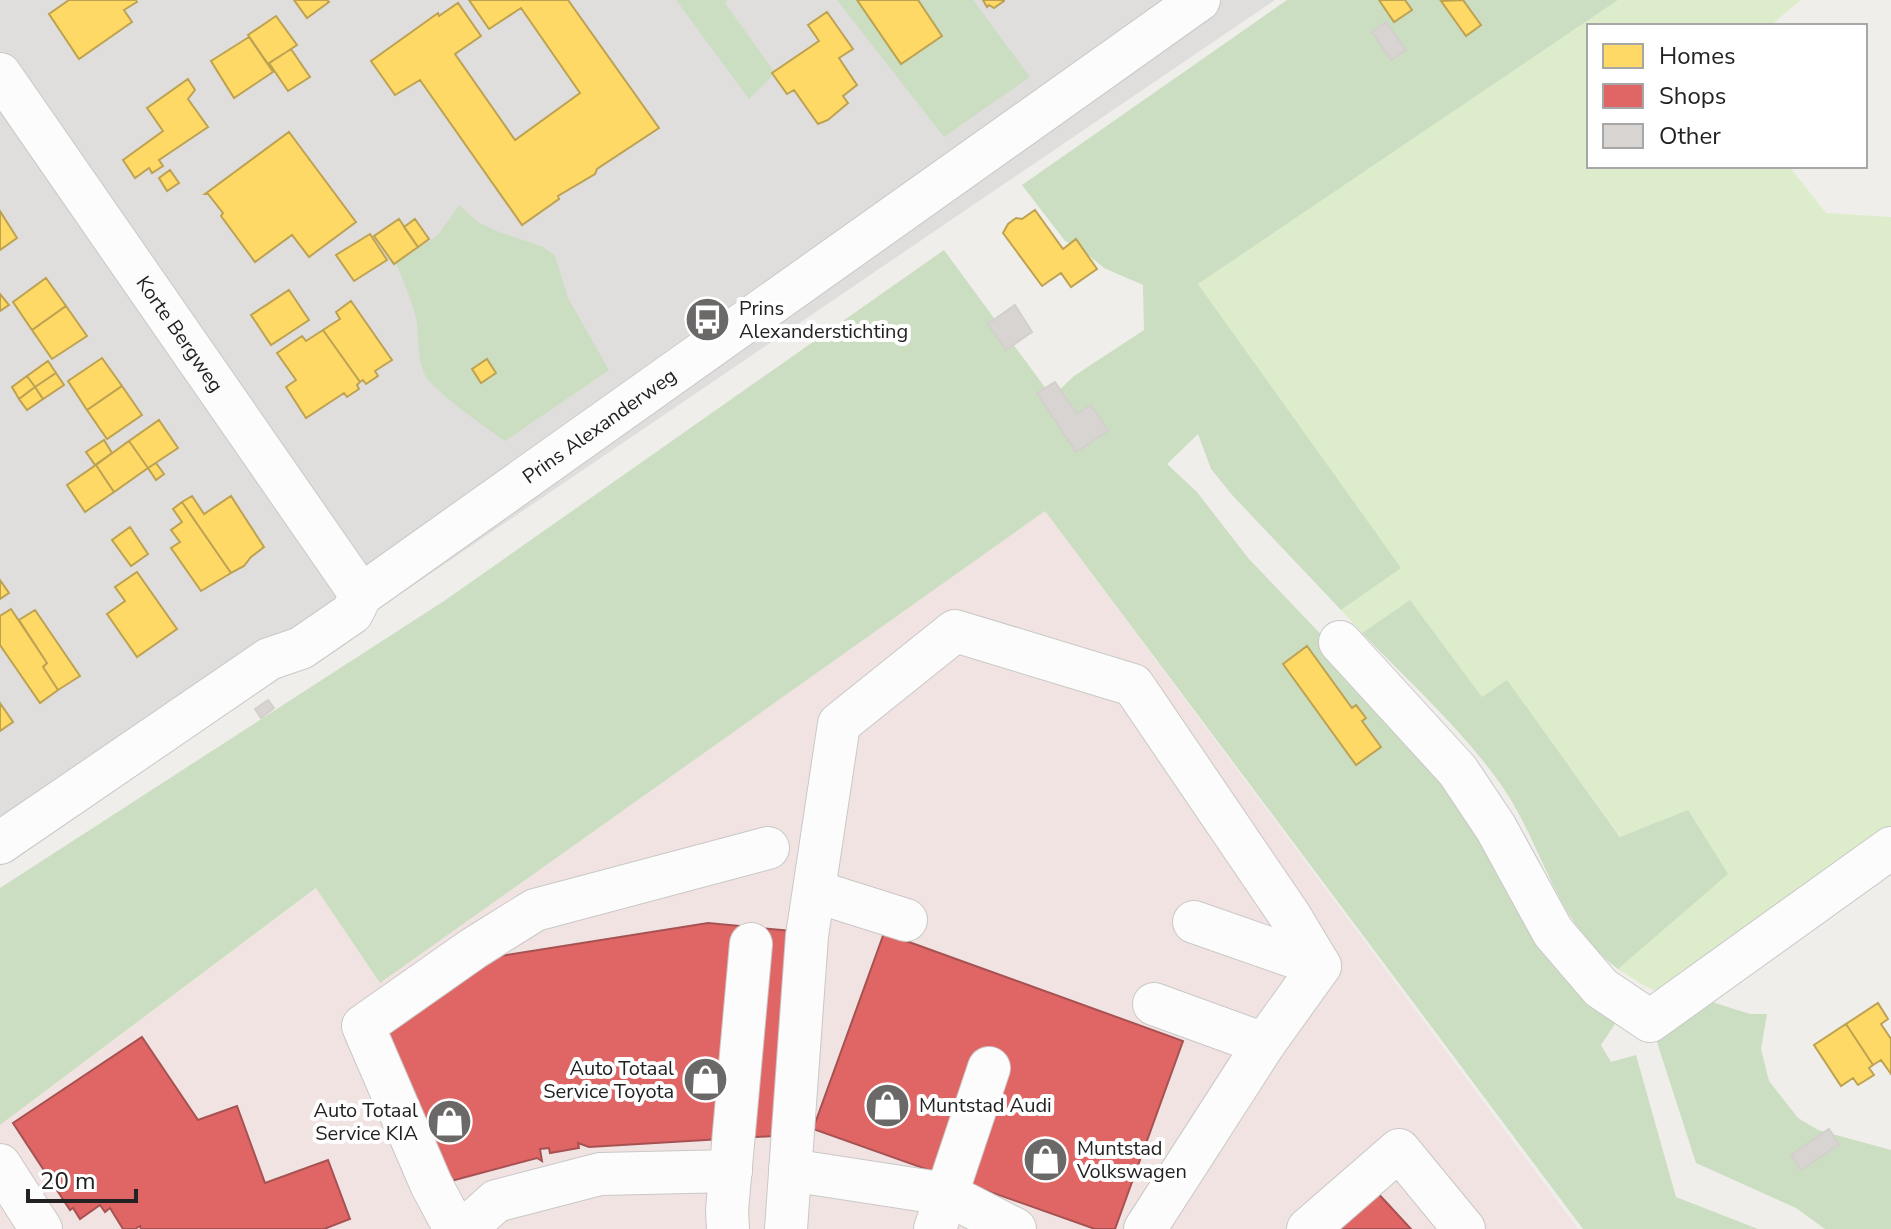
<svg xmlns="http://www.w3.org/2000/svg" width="1891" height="1229" font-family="'Nunito Sans',sans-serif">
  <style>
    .residential { fill: #dfdedc }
    .commercial { fill: #f1e3e1 }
    .grass { fill: #ddeccb }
    .forest { fill: #cbdec1 }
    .homes { fill: #ffd966; stroke: #bda252; stroke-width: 2 }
    .shops { fill: #e06666; stroke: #a75252; stroke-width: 2 }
    .building { fill: #d7d4d2; stroke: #d3d0cc; stroke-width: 2 }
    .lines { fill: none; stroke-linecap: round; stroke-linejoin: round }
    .minor-casing { stroke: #c9c8c7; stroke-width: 44 }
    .minor { stroke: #fdfcfc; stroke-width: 42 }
    .labels { text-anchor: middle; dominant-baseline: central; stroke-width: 8; stroke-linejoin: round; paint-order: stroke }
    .poi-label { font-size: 20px; fill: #222; stroke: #fff; text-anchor: start }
    .street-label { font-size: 20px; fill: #222; stroke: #fff }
  </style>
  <rect width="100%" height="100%" fill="#f0eeeb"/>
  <path class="residential" d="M0,0h1275l-1275,866z"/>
  <path class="commercial" d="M1045,511l533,718h-1578v-104l317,-237 63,95z"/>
  <path class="grass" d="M1618,0h183l-31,26h-181v140h200l37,47 65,4v612l-224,167 -22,-10 -27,-17 109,-95 -106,-37 -114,-156 -25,16 -72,-97 -48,33 -21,-23 59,-42 -202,-284z"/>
  <path class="forest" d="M676,0h52l-3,3 50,70 -26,26z
    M837,0h136l57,77 -86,60z
    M1287,0h331l-420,284 203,284 -60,42 -108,-114 -22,-27 -13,-35 -31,30 30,28 52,67 190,199 171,254 5,12 -14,21 10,17 25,-7 40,142 82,32h-175l-538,-718 -665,472 -64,-95 -316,237v-237l444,-287 500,-351 108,147 22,-21 70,-46 -1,-45 -39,-17 -22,-18 -17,-9 -43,-56z
    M459,205l20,18 20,9 44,15 12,9 13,42 41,72 -104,71c-17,-12 -74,-51 -81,-68 -7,-17 -5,-33 -7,-50 -4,-21 -13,-40 -21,-60l42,-28z
    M1410,600l72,97 25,-17 113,157 68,-27 40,64 -110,95c-63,-46 -74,-122 -116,-183 -39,-56 -93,-104 -140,-153z
    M1712,1002l38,12h17l-6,35 8,32 29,37 20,12 73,20v79h-66l-29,-21 -100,-45 -41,-127z"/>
  <path class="homes" d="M69,0h67l1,2 -13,8 8,12 -53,37 -30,-45z
    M294,0h33l2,2 -22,16z
    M469,0h99l91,128 -62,41 -2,5 -37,22 1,3 -37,26 -102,-145 -25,15 -24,-34 67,-48 1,3 19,-13 23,33 -26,18 60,86 65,-47 -59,-85 -32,21z
    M857,0h61l24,36 -41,28z
    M983,0h21v1l-10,7 -5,-3 -2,2z
    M1379,0h26l7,10 -18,12z
    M1463,0l18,25 -15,11 -25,-35z
    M827,12l26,37 -14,9 18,27 -14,11 5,7 -20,17 -10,4 -24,-34 -7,4 -15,-21 47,-32 -11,-16z
    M276,16l21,29 -29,19 -20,-29z
    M249,37l24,35 -39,26 -23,-37z
    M291,49l19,28 -22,14 -19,-28z
    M188,79l7,11 -7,9 20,28 -49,33 4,6 -11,7 -3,-5 -14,10 -12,-18 40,-29 -16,-23z
    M289,132l67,90 -47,35 -17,-22 -37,27 -34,-46 2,-3 -15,-19h-3z
    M170,170l9,13 -12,8 -8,-13z
    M1035,210l28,39 13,-10 21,30 -26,18 -10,-14 -19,13 -39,-53 5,-9 8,-6 6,1z
    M0,211l17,27 -17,12z
    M399,219l19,28 -24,17 -20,-28z
    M415,219l14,20 -11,8 -14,-20z
    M370,234l17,26 -33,21 -18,-26z
    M46,278l20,28 -34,24 -19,-28z
    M289,290l20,30 -38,25 -20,-30z
    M0,294l9,11 -9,6z
    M351,301l41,59 -17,11 3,5 -12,8 -3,-4 -3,2 -37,-52 17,-11 -4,-7z
    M66,306l21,30 -35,23 -20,-29z
    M323,330l37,52 -3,3 2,4 -12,8 -3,-4 -38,25 -20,-31 10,-7 -19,-27 25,-17 4,5z
    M102,358l20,28 -35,24 -19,-29z
    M487,359l9,14 -15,10 -9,-14z
    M48,361l8,12 -21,14 -8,-11z
    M56,373l8,12 -21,14 -8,-12z
    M27,376l8,11 -16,12 -7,-12z
    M122,386l20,29 -35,24 -20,-29z
    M35,387l8,12 -16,11 -8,-11z
    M159,420l19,28 -30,20 -19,-27z
    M104,440l8,13 -17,12 -9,-13z
    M129,441l19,27 -34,24 -18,-27z
    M156,463l8,11 -8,6 -8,-12z
    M96,465l18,27 -29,20 -18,-27z
    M192,496l12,18 27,-18 33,51 -13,10 -7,9 -13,7 -49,-71z
    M182,502l49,71 -30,18 -30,-43 9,-6 -9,-12 11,-8 -9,-13z
    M130,527l18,27 -17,12 -19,-26z
    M137,572l40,57 -40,28 -30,-43 18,-13 -10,-14z
    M0,580l9,13 -9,6z
    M11,609l36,54 -4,4 15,23 -18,13 -40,-58v-29z
    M35,610l45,66 -22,14 -15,-23 4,-4 -28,-43z
    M1307,646l45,62 4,-3 10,13 -4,3 19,26 -25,18 -73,-101z
    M0,703l13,19 -13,9z
    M1878,1003l10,16 -7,5 10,15v35l-10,-14 -8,5 -27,-41z
    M1846,1024l27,41 -4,3 5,7 -16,10 -5,-7 -12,8 -27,-41z"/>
  <path class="shops" d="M708,923l84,8 -18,205 -185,11 -11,-4 1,5 -29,5 -1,-5 -9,1 2,12 -5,-3 -90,24 -101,-161 135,-62z
    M884,933l299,108 -68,188h-20l-282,-100z
    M142,1037l56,83 39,-14 28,77 63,-23 22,59 -26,10h-183l-1,-3 -5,3h-12l-13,-21 -5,4 -5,-7 -20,14 -7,-11 -3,2 -57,-87z
    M1374,1189l37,40h-80z"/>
  <path class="building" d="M1386,22l20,28 -15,10 -19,-28z
    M1015,305l17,27 -26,18 -18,-26z
    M1055,382l22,32 14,-9 17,26 -32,21 -39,-59z
    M268,700l6,8 -13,10 -6,-9z
    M1829,1129l10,15 -38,26 -10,-15z"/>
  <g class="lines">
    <defs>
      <g id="minor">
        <path id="s1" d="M0,74l361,521"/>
        <path d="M1340,642l118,129 38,57 57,104 48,56 49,33 241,-173"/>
        <path id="s2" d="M0,843l269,-184 32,-11 51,-35 9,-18 838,-595"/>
        <path d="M814,891l92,29"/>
        <path d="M1194,922l126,44"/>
        <path d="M1154,1004l110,40"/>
        <path d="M0,1165l41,64"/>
        <path d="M790,1170l156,24 69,35"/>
        <path d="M455,1229l-24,-45 -68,-158 111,-78 61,-38 233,-62"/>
        <path d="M465,1229l31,-28 104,-27 131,-3"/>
        <path d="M728,1229l-1,-19 24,-266"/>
        <path d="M786,1229l21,-293 32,-212 116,-93 178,54 157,231 30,50 -56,78 -119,185"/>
        <path d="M935,1229l54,-161"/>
        <path d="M1308,1229l91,-79 65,79"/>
      </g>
    </defs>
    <use href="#minor" class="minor-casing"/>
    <use href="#minor" class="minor"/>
  </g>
  <defs>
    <symbol id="bus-disc" viewBox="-11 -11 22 22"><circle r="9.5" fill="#6a6968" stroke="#fff"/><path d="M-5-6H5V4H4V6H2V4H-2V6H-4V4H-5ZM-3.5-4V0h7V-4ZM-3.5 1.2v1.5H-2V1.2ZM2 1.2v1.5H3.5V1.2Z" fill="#fff"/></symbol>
    <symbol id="shop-disc" viewBox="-11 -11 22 22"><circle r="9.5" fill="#6a6968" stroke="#fff"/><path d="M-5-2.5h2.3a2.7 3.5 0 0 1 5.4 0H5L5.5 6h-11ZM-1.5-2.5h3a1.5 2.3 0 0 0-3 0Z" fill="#fff"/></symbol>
  </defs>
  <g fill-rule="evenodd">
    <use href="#bus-disc" x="682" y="294" width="51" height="51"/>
    <use href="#shop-disc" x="680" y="1054" width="51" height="51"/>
    <use href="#shop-disc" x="862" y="1080" width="51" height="51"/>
    <use href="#shop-disc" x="424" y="1096" width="51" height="51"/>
    <use href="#shop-disc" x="1020" y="1134" width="51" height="51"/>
  </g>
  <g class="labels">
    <g class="poi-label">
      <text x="739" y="308">Prins<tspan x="739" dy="23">Alexanderstichting</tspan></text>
      <text x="674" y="1068" text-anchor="end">Auto Totaal<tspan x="674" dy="23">Service Toyota</tspan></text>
      <text x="919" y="1105">Muntstad Audi</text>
      <text x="418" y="1110" text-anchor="end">Auto Totaal<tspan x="418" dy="23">Service KIA</tspan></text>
      <text x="1077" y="1148">Muntstad<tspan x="1077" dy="23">Volkswagen</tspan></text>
    </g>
    <g class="street-label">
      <text stroke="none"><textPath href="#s1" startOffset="316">Korte Bergweg</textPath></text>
      <text stroke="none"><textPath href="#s2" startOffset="734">Prins Alexanderweg</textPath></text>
    </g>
  </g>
  <rect x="1587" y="24" width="280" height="144" fill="#ffffff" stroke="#a7a7a7" stroke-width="2"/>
  <rect x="1603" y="44" width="40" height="24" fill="#ffd966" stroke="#a7a7a7" stroke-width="2"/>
  <text x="1659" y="64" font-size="24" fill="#222222">Homes</text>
  <rect x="1603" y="84" width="40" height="24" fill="#e06666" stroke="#a7a7a7" stroke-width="2"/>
  <text x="1659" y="104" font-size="24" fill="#222222">Shops</text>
  <rect x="1603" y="124" width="40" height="24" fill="#d7d4d2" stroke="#a7a7a7" stroke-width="2"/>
  <text x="1659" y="144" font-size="24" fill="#222222">Other</text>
  <path d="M28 1189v12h108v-12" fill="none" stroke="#222222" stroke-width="4"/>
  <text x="40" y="1189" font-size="24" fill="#222222" stroke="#ffffff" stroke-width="6" paint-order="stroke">20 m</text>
</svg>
